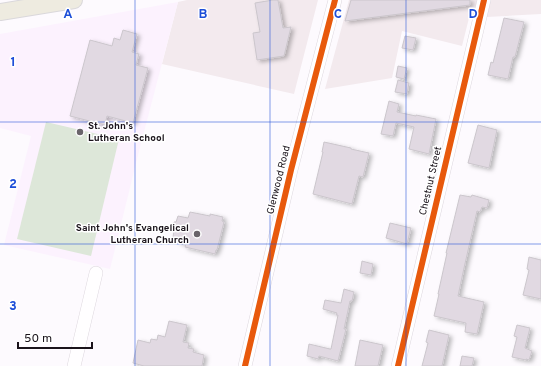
<svg xmlns="http://www.w3.org/2000/svg" width="541" height="366" font-family="Overpass,sans-serif">
  <style>
    .commercial { fill: #f3eaee }
    .built { fill: #fcf2fe }
    .green { fill: #dde7d9 }
    .building { fill: #e1d9e2; stroke: #cbc6cc; filter: url(#shadow) }
    .lines { fill: none; stroke-linecap: round; stroke-linejoin: round }
    .minor-casing { stroke: #ddd7de; stroke-width: 14 }
    .major-casing { stroke: #dad8db; stroke-width: 18 }
    .minor { stroke: #fffeff; stroke-width: 13 }
    .major { stroke: #eeebe0; stroke-width: 16 }
    .cycleway-casing { stroke: #fff; stroke-width: 8 }
    .cycleway { stroke: #e8590c; stroke-width: 6 }
    .grid { fill: none; stroke: #1d4ed8; stroke-width: 1; stroke-opacity: 0.55 }
    .poi-dot { fill: #69646a; stroke: #fff; stroke-width: 1.5 }
    .labels { text-anchor: middle; dominant-baseline: central; stroke-width: 3; stroke-linejoin: round; paint-order: stroke }
    .poi-label { font-size: 10px; font-weight: bold; fill: #1a131b; stroke: #fff; text-anchor: start }
    .street-label { font-size: 10px; fill: #1a131b; stroke: #fff }
    .grid-label { font-size: 13px; text-anchor: middle; font-weight: bold; fill: #1d4ed8; stroke: #fff; stroke-width: 3; stroke-linejoin: round; paint-order: stroke }
  </style>
  <defs>
    <filter id="shadow"><feDropShadow dx="3" dy="2" stdDeviation="2" flood-color="#0004"/></filter>
  </defs>
  <rect width="100%" height="100%" fill="#fdfafe"/>
  <path class="commercial" d="M187,0h131l-24,94 -132,-30 16,-62z
    M349,0h192v14l-72,4 -7,28 -60,-15 -10,47 -67,11z"/>
  <path class="built" d="M178,2l-39,149 -29,118 -106,-24 27,-109 -31,-8v-94z"/>
  <path class="green" d="M46,122l73,17 -28,117 -74,-17z"/>
  <path class="building" d="M273,0h5l5,28 8,-1 -7,29 -27,4 -4,-27 7,-1 -5,-29z
    M351,0h119v5l-125,16z
    M504,18l20,4 -9,35h-2l-5,22 -20,-4 3,-13 2,1z
    M123,30l14,4 -5,18 7,2 -3,11 12,3 -15,55 -26,-7 -2,9 -35,-9 20,-76 22,6 2,-8 6,2z
    M405,36l11,2 -3,12 -11,-2z
    M398,66l9,2 -3,11 -8,-2z
    M398,80l11,3 -2,11 -12,-2z
    M389,101l10,3 -2,8 19,4v-1l20,4 -7,35 -20,-5 5,-22 -18,-4 -3,13 -12,-2z
    M478,125l19,5 -8,38 -21,-5z
    M324,142l27,6v1l18,4 -6,24 -4,-1 -7,28 -39,-10 10,-42h-1z
    M460,195l11,2 1,-2 17,5 -2,8 -5,-1 -2,5 -3,-1 -13,57 -6,28 26,6 -7,32 -12,-2 1,-9 -32,-7 5,-22h-1l9,-41h-1z
    M190,212l20,4v-2l13,3 -1,4 2,1 -7,28h-1l-1,4 -30,-7 1,-3 -8,-2v-3l-5,-2 1,-6h-2l2,-9h2l2,-6 10,2z
    M390,223l21,5 -4,16 -21,-6z
    M529,257l12,3v39l-18,-4 6,-25 -2,-1z
    M362,261l11,3 -2,11 -11,-2z
    M344,289l10,3 -2,9h-2l-6,28h2l-8,32 -19,-5 -1,3 -11,-3 2,-12 21,5h1l7,-34h-2l1,-2 -14,-4 2,-9 16,3z
    M169,321l18,4 -4,17 6,1 -1,5 6,1 -1,3 11,3 -2,11h-58l-11,-3 5,-23 12,3 1,-4 6,1 1,-5 7,2z
    M517,325l13,3 -5,20 7,3 -3,9 -3,-1v1l-14,-3 5,-20 -3,-1z
    M429,330l20,5 -7,31h-20l6,-23 -2,-1z
    M360,340l23,5 -5,21h-23z
    M462,356l12,2 -2,8h-12z"/>
  <g class="lines">
    <defs>
      <path id="minor" d="M74,366l22,-93
        M245,366l46,-196 44,-170
        M398,366l86,-366"/>
      <path id="major" d="M0,12l74,-12"/>
    </defs>
    <use href="#minor" class="minor-casing"/>
    <use href="#major" class="major-casing"/>
    <use href="#minor" class="minor"/>
    <use href="#major" class="major"/>
    <defs>
      <path id="cycleway" d="M245,366l46,-196 44,-170
        M398,366l86,-366"/>
    </defs>
    <use href="#cycleway" class="cycleway-casing"/>
    <use href="#cycleway" class="cycleway"/>
  </g>
  <path class="grid" d="M135,0v366M270,0v366M406,0v366M0,122h541M0,244h541"/>
  <g class="poi-dot">
    <circle cx="80" cy="132" r="4"/>
    <circle cx="197" cy="234" r="4"/>
  </g>
  <g class="labels">
    <g class="poi-label">
      <text x="88" y="126">St. John's<tspan x="88" dy="12">Lutheran School</tspan></text>
      <text x="189" y="228" text-anchor="end">Saint John's Evangelical<tspan x="189" dy="12">Lutheran Church</tspan></text>
    </g>
    <g class="street-label">
      <text transform="translate(279 180) rotate(-76)">Glenwood Road</text>
      <text transform="translate(431 181) rotate(-77)">Chestnut Street</text>
    </g>
  </g>
  <g class="grid-label">
    <text x="68" y="18">A</text>
    <text x="203" y="18">B</text>
    <text x="338" y="18">C</text>
    <text x="473" y="18">D</text>
    <text x="13" y="66">1</text>
    <text x="13" y="188">2</text>
    <text x="13" y="310">3</text>
  </g>
  <path d="M18 342v6h74v-6" fill="none" stroke="#1a131b" stroke-width="2"/>
  <text x="24" y="342" font-size="12" fill="#1a131b" stroke="#ffffff" stroke-width="3" paint-order="stroke">50 m</text>
</svg>
